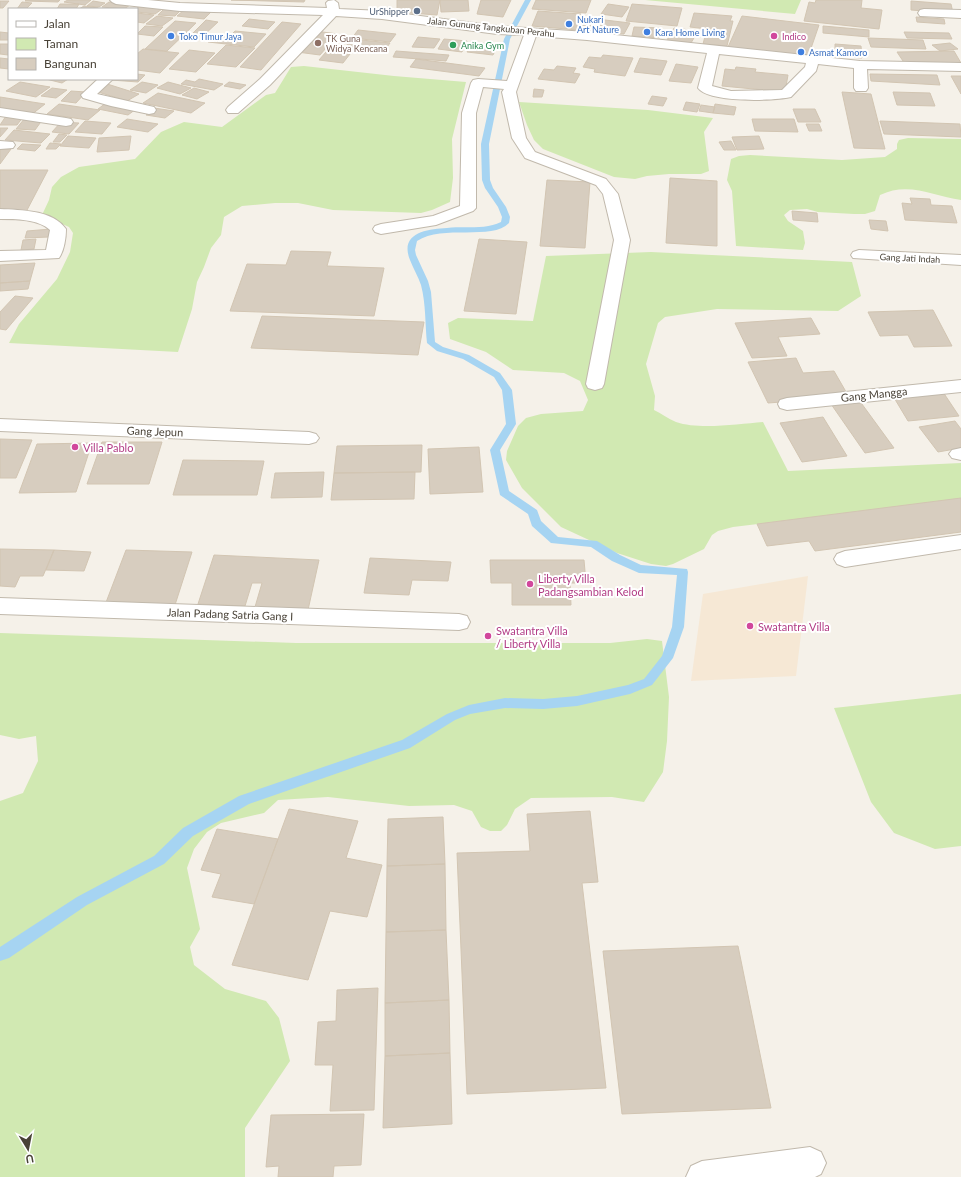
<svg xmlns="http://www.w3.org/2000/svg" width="961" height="1177" font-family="Lato,sans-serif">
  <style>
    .commercial { fill: #f6e8d5 }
    .green { fill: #d1e9b2 }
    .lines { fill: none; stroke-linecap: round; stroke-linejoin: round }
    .stream { fill: #a6d4f2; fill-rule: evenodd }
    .building { fill: #d7cdbf; stroke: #d2c5b2 }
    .minor-casing { stroke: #c1b9ac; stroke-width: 2 }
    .minor { fill: #fff; fill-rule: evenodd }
    .service-dot { fill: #5c6f8a; stroke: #fff; stroke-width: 1.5 }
    .shop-dot { fill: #3f7fe0; stroke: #fff; stroke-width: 1.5 }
    .hotel-dot { fill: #d1479c; stroke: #fff; stroke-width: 1.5 }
    .education-dot { fill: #8d6e63; stroke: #fff; stroke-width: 1.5 }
    .leisure-dot { fill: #2e9e5b; stroke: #fff; stroke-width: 1.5 }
    .labels { text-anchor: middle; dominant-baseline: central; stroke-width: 4; stroke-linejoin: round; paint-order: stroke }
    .far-service-label { font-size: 9px; fill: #4e5e75; stroke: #fff; text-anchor: end }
    .far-shop-label { font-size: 9px; fill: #366cbe; stroke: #fff; text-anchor: start }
    .far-street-label { font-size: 9px; fill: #494237; stroke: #fff }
    .far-hotel-label { font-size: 9px; fill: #b23c85; stroke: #fff; text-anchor: start }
    .far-education-label { font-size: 9px; fill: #785e54; stroke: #fff; text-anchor: start }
    .far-leisure-label { font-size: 9px; fill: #27864d; stroke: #fff; text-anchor: start }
    .street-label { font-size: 11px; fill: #494237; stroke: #fff }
    .hotel-label { font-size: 11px; fill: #b23c85; stroke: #fff; text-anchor: start }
  </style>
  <rect width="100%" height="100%" fill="#f5f1e9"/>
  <path class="commercial" d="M808,576l-12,100 -105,5 12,-87z"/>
  <path class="green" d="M645,0h156l-6,14z
    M304,66l90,10 72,6 -14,57 1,39 -3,24 -18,8 -11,3 -88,-3 -35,-7h-23l-33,3 -18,11 -3,18 -10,13 -7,19 -7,15 -5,27 -14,43 -169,-9 10,-19 38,-45 13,-27 3,-19 -4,-6 -27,-12 7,-15 3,-13 9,-10 18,-10 56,-8 26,-27 23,-10 38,5 44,-32 9,-2 16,-26z
    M519,102l129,8 65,8 -9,14 5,39 -8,3h-32l-22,2 -12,3 -21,-2 -71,-28 -9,-9 -7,-15z
    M908,138l53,1v61c-27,-4 -53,-19 -81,-5l-5,16 -10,3h-11l-36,-2 -11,-3 -17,1 -6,5 4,6 15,10 2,12 -2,7 -67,-4 -4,-55 -5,-11 4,-21 8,-3 11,-1 92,5 43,-3 12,-8v-5l2,-4z
    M651,252l201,10 9,34 -23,15 -121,-2 -52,8 -7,6 -12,41 9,32 -1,14c7,3 14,9 22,12 23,8 62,2 87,0l25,49 173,-8v36l-228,28 -15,4 -6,4 -8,14 -31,15 -7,2 -15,-2 -34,-11 -56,-26 -39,-39 -16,-28 1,-9 11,-25 8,-8 15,-4 42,-3 5,-11 -8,-19 -16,-8 -51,-3 -27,-18 -36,-13 -2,-16 10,-5 75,3 13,-65z
    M0,633l296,10h314l37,-4 15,2 7,56 -2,44 -4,31 -19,30 -32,-5 -81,1 -16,11 -8,16 -6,6h-11l-9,-4 -9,-16 -18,-6 -45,1 -81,-9 -50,3 -14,13 -43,10 -14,9 -13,17 -7,19 13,61 -10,18 4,18 31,24 41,12 13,17 11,43 -45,67v49h-245v-376l23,-8 15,-32 -2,-25 -17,3 -19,-4z
    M961,694v152l-26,3 -41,-16 -23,-31 -37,-94z"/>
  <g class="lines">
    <path class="stream" d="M525,0h6l-21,39 -21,105 1,36 3,8 13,19 4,10 -1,6c-17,18 -66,1 -92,18l-2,9 1,5 12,26 3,11 4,50 8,5 26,8 31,18 12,17 4,34 -16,26 9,41 28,19 4,11 17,16 39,4 23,14 21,10 46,4 1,3 -4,55 -11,31 -21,27 -22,9 -53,12 -34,3 -38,-1 -35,6 -15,6 -45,28 -161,56 -56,32 -29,28 -77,41 -78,53 -9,3v-14l77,-50 77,-41 29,-28 56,-32 163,-56 45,-26 22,-9 36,-7 38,1 34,-3 51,-11 16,-6 18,-23 10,-29 5,-52 -38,-2 -27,-12 -21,-14 -40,-4 -19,-17 -4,-12 -28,-19 -10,-45 16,-26 -4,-34 -8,-13 -31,-18 -26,-8 -10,-8c-2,-19 -1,-39 -6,-58 -3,-9 -8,-17 -11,-25 -11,-27 17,-31 37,-32 18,-2 38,2 54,-6l1,-5 -4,-10 -13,-19 -3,-8 -1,-36 23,-105z"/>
  </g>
  <path class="building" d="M26,0h34l-2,2 -33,-1z
    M68,0h23l-6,5 -21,-3z
    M231,0h74l-1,2z
    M397,0h43l-3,15 -40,-3z
    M440,0h28l1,11 -28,1z
    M481,0h30l-8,17 -26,-3z
    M536,0h55l-5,13 -54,-4z
    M816,0h46l-1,8 21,2 -3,19 -75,-8 5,-19 6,1z
    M0,1h9l-6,7h-3z
    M93,1l12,2 -6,4 -12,-1z
    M911,1l40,3 2,9 -42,-3z
    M22,2l10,1 -6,6h-9z
    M109,2l21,3 -6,4 -22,-2z
    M60,4h19l-3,5h-19z
    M608,4l21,3 -7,10 -21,-3z
    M632,4l50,4 -5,18 -51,-5z
    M84,6l14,2 -19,1z
    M140,6l22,3 -7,5 -18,-2 -1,-3z
    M165,8l16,2 -6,6 -17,-1z
    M184,10l27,2 -7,7 -27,-3z
    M538,11l43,3 -1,3 50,6 -6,11 -92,-8z
    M137,13l17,2 -10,8 -7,-1z
    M694,13l38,3 -2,5h3l-6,25 -24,-2 4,-15 -17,-2z
    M157,16l16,2 -11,8 -16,-2z
    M742,16l77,9 -11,32 -80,-10z
    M916,17l28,2 1,5 -28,-2z
    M249,19l26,3 -7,7 -26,-3z
    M206,20l12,2 -15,14 -12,-1z
    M175,21l21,2 -29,28 -22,-2z
    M282,22l19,2 -40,46 -21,-3z
    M145,26l18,1 -9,9 -17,-2z
    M823,26l46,4v7l-46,-4z
    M634,27l27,1 -1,10 -28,-2z
    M674,28l24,3 -7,12 -24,-3z
    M358,30l38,4 -6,8 -38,-4z
    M235,31l31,3 -12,13 -46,-5 6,-6 15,1z
    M315,31l23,3 -18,21 -23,-3z
    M0,32l9,1v7h-9z
    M904,32l45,1 3,6 -45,-1z
    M418,37l22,2 -6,9 -22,-1z
    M868,38l55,2 3,9 -55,-2z
    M352,39l38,4 -5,7 -39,-4z
    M444,39l23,2 -5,11 -24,-3z
    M473,42l25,3 -5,10 -26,-3z
    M950,43l8,6 -18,2 -8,-6z
    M0,44h9l-1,11 -8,-1z
    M835,44l26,2 1,12 -27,-2z
    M226,45l29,3 -19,19 -29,-3z
    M143,49l36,4 -19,20 -23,-3v-16z
    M189,50l26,3 -19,19 -27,-3z
    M396,51l53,4 -3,6 -53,-4z
    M954,51l7,12 -56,1 -8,-12z
    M326,52l24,2 -7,9 -24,-3z
    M603,55l30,3 -8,18 -31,-4 1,-3 -12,-2 6,-10 12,1z
    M0,58l9,1v10l-9,-1z
    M640,58l27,3 -6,14 -27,-3z
    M416,59l69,9 -6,8 -69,-9z
    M676,64l22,3 -7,16 -22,-2z
    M557,66l19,2 -3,5 7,1 -5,9 -37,-4 6,-10 10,1z
    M736,67l20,2 -1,3 33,3 -3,17 -63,-6 3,-17 10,1z
    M137,74l8,1 -7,7 -27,-2 26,-1z
    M870,74l67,1 3,10 -69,-4z
    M951,76h10v18z
    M46,79h22l-6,4z
    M199,79l24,5 -9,6 -33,-6 5,-4 9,2z
    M20,82l30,5 -14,10 -30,-6z
    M142,82l16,3 -12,8 -16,-3z
    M168,82l23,6 -11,6 -23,-6z
    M229,82l17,3 -6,4 -16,-3z
    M104,83l35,11 -12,7 -32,-10z
    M52,88l15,2 -11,8 -15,-2z
    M194,88l15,4 -12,7 -15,-4z
    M534,89l10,1 -2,7h-9z
    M71,91l15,1 -10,11 -15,-2z
    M842,92l29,2 14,55 -31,-1z
    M893,92l37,1 5,13 -38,-1z
    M158,93l47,10 -14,10 -48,-10z
    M652,96l15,2 -4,8 -15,-2z
    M0,97l45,7 -14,11 -31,-5z
    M686,102l14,2 -3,8 -14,-2z
    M106,103l30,6 -8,6 -30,-6z
    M59,104l41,6 -12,10 -41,-6z
    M715,104l21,3 -2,8 -21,-2z
    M701,105l14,2 -2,6 -14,-2z
    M154,108l20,3 -9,7 -19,-3z
    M793,109h22l6,13h-23z
    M6,116l17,1 -6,8h-17z
    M25,118l18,1 -8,11 -19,-1z
    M127,119l31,5 -10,8 -31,-5z
    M752,119h42l4,13 -43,-1z
    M85,121l26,2 -9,11 -27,-2z
    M880,121l80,3 1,13 -77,-3z
    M61,122l18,1 -10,11 -17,-2z
    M806,124h13l3,7h-13z
    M0,128h8l-8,9z
    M14,130l36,4 -9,9 -36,-3z
    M59,134l8,1 -7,7h-7z
    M68,136l28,2 -7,10 -29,-2z
    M131,136l-2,14 -32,2 2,-14z
    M759,136l5,13 -27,1 -5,-13z
    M731,141l5,9h-12l-5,-8z
    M50,143l11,1 -5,5h-10z
    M22,144l19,1 -6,6 -18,-2z
    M0,149h11l-11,15z
    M0,170h48l-22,42h-26z
    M670,178l47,3v65l-51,-3z
    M547,180l43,2 -5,66 -45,-2z
    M910,198l20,1 1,6 21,1 5,17 -52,-3 -3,-17 10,1z
    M792,211l25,2 1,9 -25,-2z
    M869,220l17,1 2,10 -17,-2z
    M51,229l-2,8 -24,1 2,-7z
    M36,239l-2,10 -13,1 2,-10z
    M479,239l48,3 -11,72 -52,-3z
    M291,251l40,1 -4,14 57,2 -10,48 -144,-5 17,-47 39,1z
    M35,263l-5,18 -30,2v-18z
    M30,281l-2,8 -28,2v-8z
    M15,296l18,2 -27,32 -6,-1v-17z
    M933,310l19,36 -38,1 -6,-12 -28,1 -12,-24z
    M262,316l162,6 -6,33 -167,-7z
    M811,318l9,16 -42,3 9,19 -35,2 -17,-35z
    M796,358l7,15 31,-2 15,26 -81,6 -20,-41z
    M943,392l16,24 -51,5 -15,-25z
    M859,400l35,48 -29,5 -34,-49z
    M823,417l24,39 -45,6 -22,-39z
    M955,421l6,8v19l-23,4 -19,-25z
    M0,439l32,1 -16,38h-16z
    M102,442h60l-13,42h-62z
    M92,443l-16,49 -57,1 18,-49z
    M422,445l-1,27 -87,1 3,-27z
    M479,447l4,45 -53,2 -2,-45z
    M183,460l81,1 -7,34h-84z
    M324,472l-2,25 -51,1 4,-25z
    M415,472l-1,27 -83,1 3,-27z
    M961,498v34l-146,19 -6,-10 -42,5 -10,-22z
    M0,549l54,1 -11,26h-23l-5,11 -15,-1z
    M54,550l37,2 -7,19 -38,-1z
    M126,550l66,2 -18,56 -69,-3z
    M214,555l105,5 -11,50 -53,-3 7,-24h-10l-7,23 -47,-2z
    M370,558l81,4 -3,19 -36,-1 -3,15 -45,-2z
    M490,560h94l2,23h-16l1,22h-59v-22h-21z
    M289,809l69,12 -12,37 36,7 -15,52 -37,-6 -22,69 -76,-15z
    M590,811l8,71 -16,1 24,205 -139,6 -10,-241 73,-2 -3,-37z
    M443,817l2,47 -58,2 1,-47z
    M217,829l61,10 -24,65 -42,-7 9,-23 -20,-4z
    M445,864l1,66 -60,2 1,-66z
    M446,930l3,70 -64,3 1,-71z
    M738,946l33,162 -149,6 -19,-163z
    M378,988l-4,122 -44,1 3,-46h-18l3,-43 18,-1 1,-31z
    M449,1000l1,53 -65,3v-53z
    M450,1053l2,71 -69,4 2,-72z
    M364,1114l-3,51 -27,1 -1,11h-55l1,-11 -13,1 5,-52z"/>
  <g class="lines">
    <defs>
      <path id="minor" d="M110,0h38l32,3 147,5 -1,-5 2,-2 6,-1 4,3 1,6 43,2 115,15 90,6 273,29 101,2v8l-94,-2 1,19 -2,3h-10l-2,-3v-20l-36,-4 -2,7 -25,26c-17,4 -82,6 -93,-9l9,-35 -120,-13 -51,-4 -20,56 10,46 9,14 71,27 12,15 12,46 -26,144 -2,4 -7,2 -7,-2 -2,-4 28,-144 -11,-46 -7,-9 -71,-27 -13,-20 -10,-46 2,-3 -21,-2 -7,26v95l-3,3 -37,14 -55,9 -6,-2 -2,-3 2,-3 6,-2 52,-8 27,-10 2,-93 9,-30 2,-3 5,-1 29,2 17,-46 -27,-1 -115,-15 -46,-3 -66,69 -32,28h-10l-2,-3 2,-3 32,-28 63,-64 -143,-4 -64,-7 -4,-2zM719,54l87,9 -1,4 -23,23 -51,1 -19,-5z
        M924,9l37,1v8l-41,-2 -2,-3 2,-3z
        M98,79h15l-16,15 57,13 2,3 -2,3 -5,1 -38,-8 -28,-8 -2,-3z
        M0,108l66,10 5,1 2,3 -2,3 -5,1 -66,-10z
        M0,141l13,1 2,3 -2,3 -13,1z
        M0,209c21,1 53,1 66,20 0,9 -2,22 -7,29l-59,3v-10l46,-1 4,-20c-12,-11 -34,-11 -50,-11z
        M859,250l102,5v10l-108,-7 -2,-3 2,-3z
        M961,380v12l-174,18 -7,-2 -2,-4 2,-4 7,-2z
        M0,419l309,13 7,2 3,4 -3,4 -7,2 -309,-13z
        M961,448v12l-9,-2 -3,-4 3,-4z
        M961,535v14l-116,18 -8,-3 -3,-5 3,-5 8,-3z
        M0,598l459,16 8,2 3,6 -3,6 -8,2 -459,-16z
        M810,1147l11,5 5,11 -5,11 -6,3h-129l5,-11 11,-5z"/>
    </defs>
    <use href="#minor" class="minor-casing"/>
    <use href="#minor" class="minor"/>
  </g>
  <circle class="service-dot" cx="417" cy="11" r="4"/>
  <g class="shop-dot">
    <circle cx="569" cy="24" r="4"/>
    <circle cx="647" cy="32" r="4"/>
    <circle cx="171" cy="36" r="4"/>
    <circle cx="801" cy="52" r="4"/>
  </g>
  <g class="hotel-dot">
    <circle cx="774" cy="36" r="4"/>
    <circle cx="75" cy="447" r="4"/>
    <circle cx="530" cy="584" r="4"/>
    <circle cx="750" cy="626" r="4"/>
    <circle cx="488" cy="636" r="4"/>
  </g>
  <circle class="education-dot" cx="318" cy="43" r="4"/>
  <circle class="leisure-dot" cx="453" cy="45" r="4"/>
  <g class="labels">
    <g class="far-service-label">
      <text x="409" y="11">UrShipper</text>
    </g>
    <g class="far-shop-label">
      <text x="577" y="19">Nukari<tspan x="577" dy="10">Art Nature</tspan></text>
      <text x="655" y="32">Kara Home Living</text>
      <text x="179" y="36">Toko Timur Jaya</text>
      <text x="809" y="52">Asmat Kamoro</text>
    </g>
    <g class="far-street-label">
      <text transform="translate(491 27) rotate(6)">Jalan Gunung Tangkuban Perahu</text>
      <text transform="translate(910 258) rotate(3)">Gang Jati Indah</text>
    </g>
    <g class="far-hotel-label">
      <text x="782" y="36">Indico</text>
    </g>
    <g class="far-education-label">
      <text x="326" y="38">TK Guna<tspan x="326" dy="10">Widya Kencana</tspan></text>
    </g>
    <g class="far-leisure-label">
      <text x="461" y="45">Anika Gym</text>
    </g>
    <g class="street-label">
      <text transform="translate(874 394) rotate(-6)">Gang Mangga</text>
      <text transform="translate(155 431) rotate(2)">Gang Jepun</text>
      <text transform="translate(230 614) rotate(2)">Jalan Padang Satria Gang I</text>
    </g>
    <g class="hotel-label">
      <text x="83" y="447">Villa Pablo</text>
      <text x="538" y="578">Liberty Villa<tspan x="538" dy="13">Padangsambian Kelod</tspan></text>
      <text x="758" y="626">Swatantra Villa</text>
      <text x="496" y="630">Swatantra Villa<tspan x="496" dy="13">/ Liberty Villa</tspan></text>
    </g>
  </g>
  <rect x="8" y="8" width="130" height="72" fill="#ffffff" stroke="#b6b3af"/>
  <rect x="16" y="21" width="20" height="6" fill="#ffffff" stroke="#b6b3af"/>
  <text x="44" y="28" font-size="12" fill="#494237">Jalan</text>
  <rect x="16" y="38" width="20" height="12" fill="#d1e9b2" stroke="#b6b3af"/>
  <text x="44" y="48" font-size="12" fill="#494237">Taman</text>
  <rect x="16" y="58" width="20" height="12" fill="#d7cdbf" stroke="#b6b3af"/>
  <text x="44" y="68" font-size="12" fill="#494237">Bangunan</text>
  <g transform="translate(28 1149) rotate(170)" stroke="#ffffff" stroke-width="3" paint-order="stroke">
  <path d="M0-3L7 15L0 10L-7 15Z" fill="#494237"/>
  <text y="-6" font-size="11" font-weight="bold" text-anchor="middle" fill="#494237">U</text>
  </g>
</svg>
